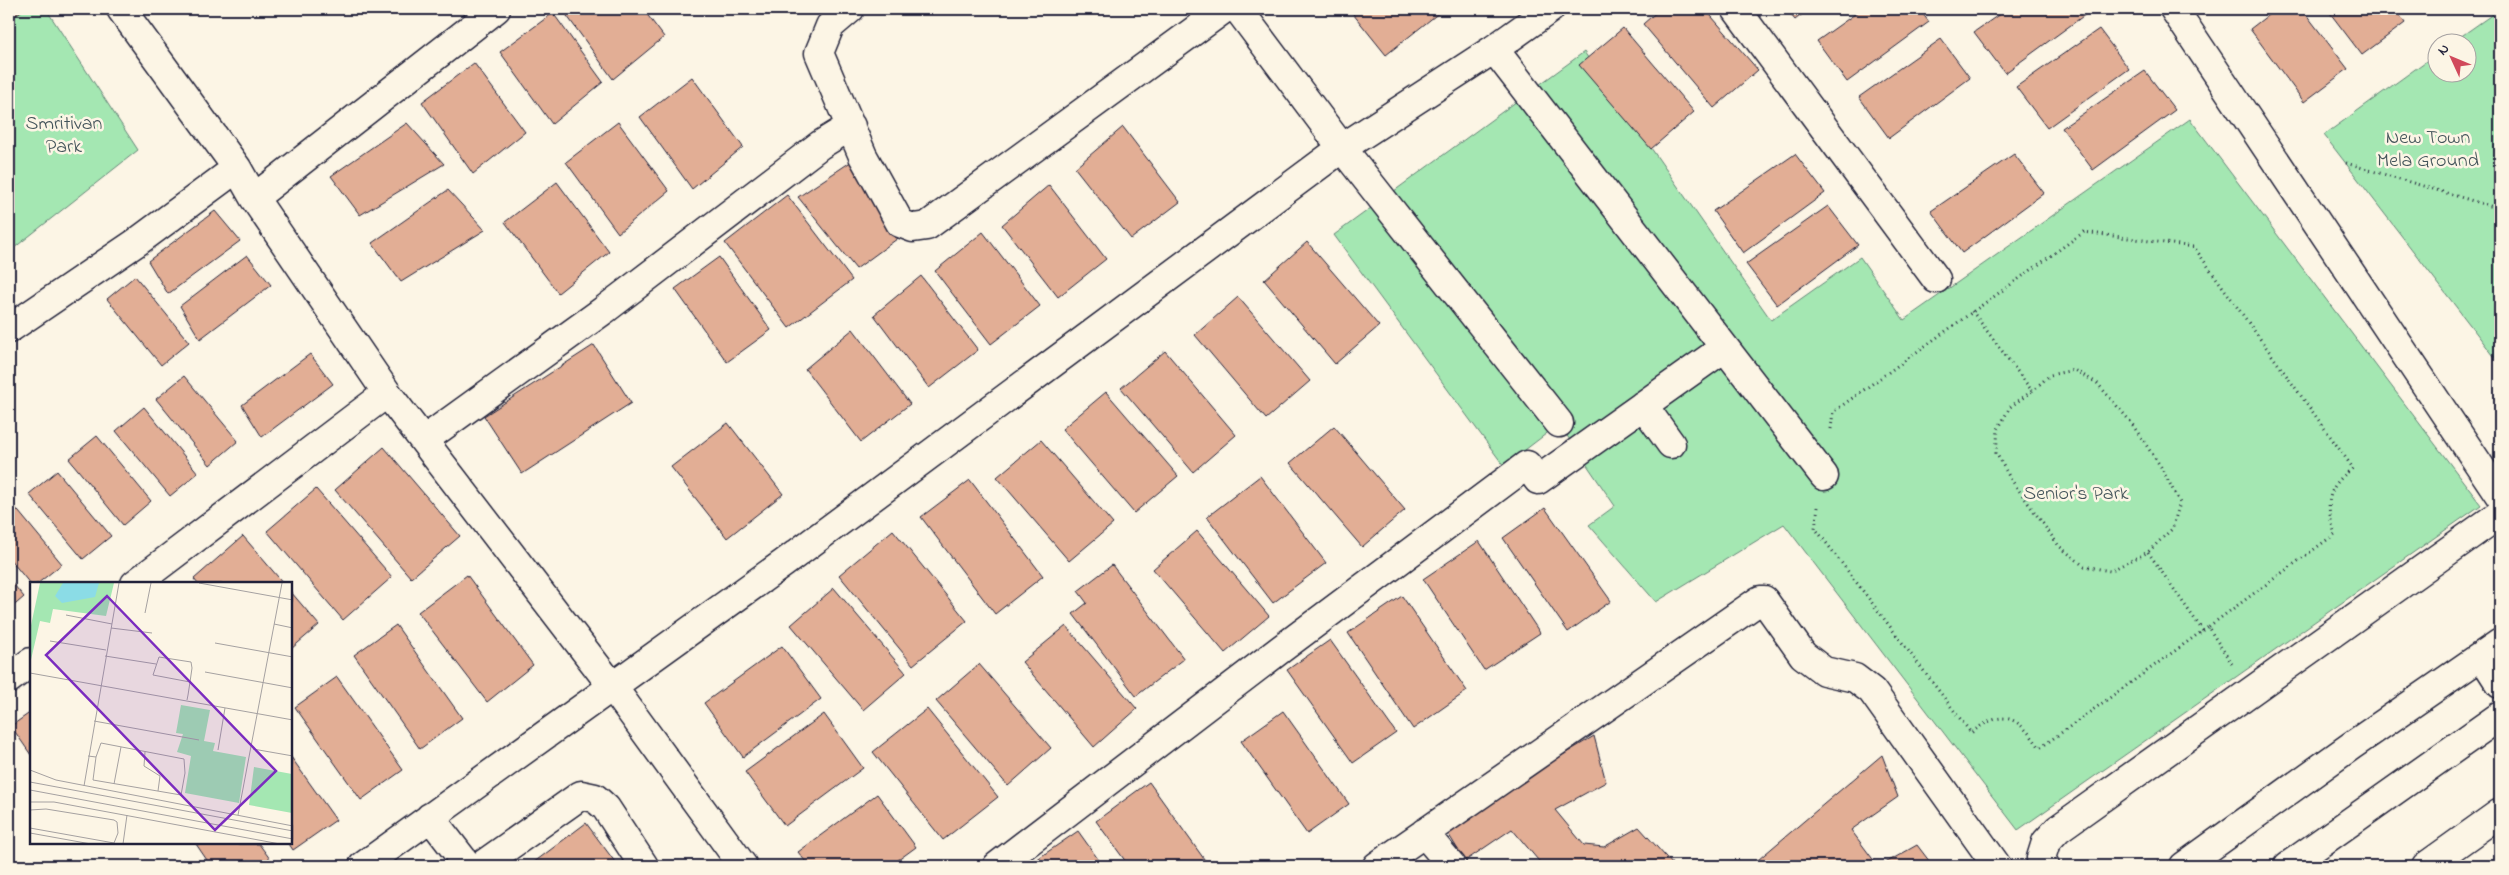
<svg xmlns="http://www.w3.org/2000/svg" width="2509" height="875" font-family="'Indie Flower',sans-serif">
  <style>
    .green { fill: #a4e7b2; stroke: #638476 }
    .building { fill: #e2ae95; stroke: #22223b }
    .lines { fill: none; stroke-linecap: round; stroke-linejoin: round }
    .minor-casing { stroke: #22223b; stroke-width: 31 }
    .major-casing { stroke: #22223b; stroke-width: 31 }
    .path { stroke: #22223b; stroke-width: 3; stroke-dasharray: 1 4; stroke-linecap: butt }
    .minor { stroke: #fcf5e5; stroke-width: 28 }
    .major { stroke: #fcf5e5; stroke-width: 28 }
    .labels { text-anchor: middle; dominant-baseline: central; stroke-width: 5; stroke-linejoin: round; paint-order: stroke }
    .park-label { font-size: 20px; fill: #425359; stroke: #fcf5e5 }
    .inset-road { fill: none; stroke: #a5a1a1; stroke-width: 1 }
    .view { fill: #7b2cbf; fill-opacity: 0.15; stroke: #7b2cbf; stroke-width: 2.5 }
    .inset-edge { fill: none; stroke: #22223b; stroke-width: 2.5 }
  </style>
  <rect width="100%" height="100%" fill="#fcf5e5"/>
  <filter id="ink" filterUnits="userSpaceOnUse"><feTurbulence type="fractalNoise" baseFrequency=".02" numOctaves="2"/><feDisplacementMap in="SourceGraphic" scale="10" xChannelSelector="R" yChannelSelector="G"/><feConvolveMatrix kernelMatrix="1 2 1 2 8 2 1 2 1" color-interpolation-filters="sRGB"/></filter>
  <g filter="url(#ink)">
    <path class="green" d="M9,9h37l92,141 -129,102z
      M2500,9v355l-176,-229 112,-81v18h30v-30h-13z
      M1584,52l187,268 89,-63 44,63 286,-201 291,386 -463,325 -234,-306 -128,78 -67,-77 26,-19 -56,-82 -55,42 -170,-231z"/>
    <path class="building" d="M9,9h15l-15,11z
      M562,9h81l21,28 -51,42z
      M1349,9h88l3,3 -54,43z
      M1660,9h45l53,61 -44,38 -71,-84z
      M1786,9h23l-14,11z
      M1862,9h57l10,13 -82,60 -30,-41z
      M2007,9h76l3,5 -81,59 -31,-41z
      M2276,9h26l46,60 -44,33 -54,-73z
      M2327,9h68l10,14 -43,32z
      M553,13l50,69 -51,42 -52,-72z
      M1623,28l71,84 -43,37 -72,-84z
      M2099,29l30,40 -82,59 -31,-41z
      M1941,39l29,39 -81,60 -30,-41z
      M474,63l51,69 -52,42 -51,-72z
      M2145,71l30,39 -82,60 -31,-42z
      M692,77l51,70 -51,42 -52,-72z
      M618,122l51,69 -51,42 -52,-71z
      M407,123l37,41 -84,51 -29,-39z
      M1123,127l57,75 -49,37 -56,-71z
      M1795,154l30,39 -82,60 -30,-42z
      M2014,154l30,39 -82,60 -31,-42z
      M852,161l49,75 -45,33 -58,-72z
      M557,182l52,70 -51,41 -53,-71z
      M1049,185l57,74 -48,38 -56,-72z
      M448,190l37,40 -84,52 -29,-39z
      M787,195l65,85 -63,48 -64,-85z
      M1828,206l30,39 -81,60 -31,-41z
      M215,211l25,30 -72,53 -20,-33z
      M983,232l57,74 -49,38 -56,-73z
      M1307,242l72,84 -44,38 -71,-84z
      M247,255l24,30 -71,54 -20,-33z
      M719,257l52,73 -44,32 -52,-73z
      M135,276l54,66 -28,23 -54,-66z
      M921,276l57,74 -49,38 -55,-73z
      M1238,297l72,84 -44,38 -71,-84z
      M853,329l57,75 -49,38 -56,-73z
      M594,345l37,58 -109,71 -38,-58z
      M1165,351l71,84 -43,37 -72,-84z
      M310,354l23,30 -71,53 -20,-32z
      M184,376l54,65 -28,24 -54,-66z
      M1106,392l72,84 -44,37 -72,-84z
      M144,407l54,66 -28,23 -54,-65z
      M728,423l55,71 -56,44 -56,-71z
      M1334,426l71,84 -43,37 -72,-84z
      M97,436l54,65 -28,24 -54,-66z
      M1041,440l72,84 -44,37 -72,-84z
      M384,447l76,89 -49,42 -76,-88z
      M57,471l54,65 -28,23 -54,-65z
      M1260,476l66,87 -53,40 -66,-86z
      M970,480l73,96 -48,38 -74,-97z
      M316,489l76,88 -49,43 -76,-89z
      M9,500l53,64 -25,20 -6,1 -22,-27z
      M1545,508l66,93 -43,31 -65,-94z
      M893,530l74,91 -54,44 -74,-90z
      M1197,531l72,85 -44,37 -72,-84z
      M243,536l41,48h-86l-4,-5z
      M1479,541l61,92 -56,37 -61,-91z
      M1112,565l72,94 -48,37 -63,-82 14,-11 -9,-12z
      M467,575l66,90 -46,37 -69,-90z
      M9,579l15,18 -15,13z
      M834,588l72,85 -43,37 -72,-85z
      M291,592l28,33 -28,24z
      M1402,596l65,95 -54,38 -65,-96z
      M396,625l66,93 -42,31 -66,-94z
      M1066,626l71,83 -43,38 -72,-85z
      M1330,640l66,93 -43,30 -66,-93z
      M782,646l39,53 -78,58 -39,-54z
      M979,664l72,84 -43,38 -72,-85z
      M337,677l66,93 -42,30 -66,-93z
      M927,709l71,88 -55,43 -70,-88z
      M1283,711l66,93 -42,30 -66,-93z
      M31,712v43l-20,-29z
      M824,714l39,54 -78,58 -40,-54z
      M1594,736l12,46 -51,28 29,35 20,2 35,-20 35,39h-131l-31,-37 -47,32 -21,-34z
      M1882,755l16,42 -47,33 27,36h-71l-3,-4 -5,4 -47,-1z
      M291,757l45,63 -43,30 -4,-6h2z
      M1149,782l60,84h-80l-33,-45z
      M877,794l39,53 -26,19h-81l-11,-14z
      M586,823l32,43h-89z
      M1078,831l25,35h-71l-2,-2z
      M196,844h63l14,19 -4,3h-58z
      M1917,845l16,21h-53z"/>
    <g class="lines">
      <defs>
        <path id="minor" d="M121,9l116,159 17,30 133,195 225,293 131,180
          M850,9l-20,17 -11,27 44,103 37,67 13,5 14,-2 297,-217
          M1238,9l104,139 217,275
          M1736,9l200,270
          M2174,9l326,487
          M1494,49l330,427
          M254,198l242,-189
          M9,329l128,-87 100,-74
          M1643,405l28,39
          M424,440l180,-130 216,-165 31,-19
          M135,584l252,-191
          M2482,656l18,28
          M9,679l22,-17
          M430,817l38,49
          M1424,833l28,33
          M363,866l421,-303 558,-415 152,-99 56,-40
          M481,866l100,-71 14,3 11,10 38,58
          M997,866l284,-217 246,-184 11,15 186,-132
          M1377,866l383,-266h4l39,55 21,16 31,7 17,13 125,175
          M2045,866l-4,-8 5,-16 12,-13 442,-315
          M2184,866l167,-120 149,-103"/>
        <path id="major" d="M2288,866l212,-150
          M2426,866l74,-53"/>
      </defs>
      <use href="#minor" class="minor-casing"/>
      <use href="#major" class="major-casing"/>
      <path class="path" d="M2346,163l154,46
        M1972,311l60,80 18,-16 24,-5 23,13 33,38 31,46 19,36 -8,26 -24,23 -38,19 -26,-5 -25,-20 -49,-68 -14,-25 2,-24 12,-22 22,-16
        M1831,429l2,-17 251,-180 110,15 159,221c-27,20 -28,35 -18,66l-127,93 24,37
        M1818,507l-3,21 156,205c33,-26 47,-16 69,15l168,-121
        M2148,552l55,79"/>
      <use href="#minor" class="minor"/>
      <use href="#major" class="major"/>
    </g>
  </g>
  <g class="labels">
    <g class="park-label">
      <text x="64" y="124">Smritivan<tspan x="64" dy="23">Park</tspan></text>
      <text x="2428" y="138">New Town<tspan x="2428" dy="23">Mela Ground</tspan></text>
      <text x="2076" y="494">Senior's Park</text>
    </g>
  </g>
  <g transform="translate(30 582)">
    <rect width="262" height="262" fill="#fcf5e5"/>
    <path d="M10,1h74l-8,33 -53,-7 -3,14 -10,-2 -10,43v-34zM151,123l29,5 -6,31 11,2 -2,8 33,6 -7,46 -54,-10 6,-37 -14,-4 6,-18 -7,-1zM224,185l38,7v39l-43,-8z" fill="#a4e7b2"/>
    <path d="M33,1h36l-4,14 -33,6 -7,-7z" fill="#8bdce6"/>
    <path class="inset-road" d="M169,1l94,17M115,31l6,-30M36,33l46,9M244,42l19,4M81,46l41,5M20,59l56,9M185,61l78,14M75,74l51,8M175,90l88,16M0,91l263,47M157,118l1,-5 2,-13 2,-14 -1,-6 -32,-5 -6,18 37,7M64,139l105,19M223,167l40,7M188,168l7,-42M115,170l-1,14 16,10 -2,15M58,174l8,1 -3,23 88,15 4,-22 -1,-14 -83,-16 -5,14M0,188l26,10 237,46M0,200l263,49M84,202l7,-37M54,204l35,-203M0,208l263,49M0,220h24l226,42M0,228l16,-1 68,11 3,2 1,11 -4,10 -84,-15M208,233l44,-232M0,251l61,11M93,262l4,-29"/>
    <path class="view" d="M77,14l169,175 -61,59 -169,-175z"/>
    <rect width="262" height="262" class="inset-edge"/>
  </g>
  <rect width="2509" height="875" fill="none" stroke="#fcf5e5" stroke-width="30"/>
  <rect x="15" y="15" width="2479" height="845" fill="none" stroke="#22223b" stroke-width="2" filter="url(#ink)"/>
  <g transform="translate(2452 58) rotate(314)"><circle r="24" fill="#fcf5e5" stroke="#a5a1a1"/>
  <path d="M0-4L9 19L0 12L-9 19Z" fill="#d1495b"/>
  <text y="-8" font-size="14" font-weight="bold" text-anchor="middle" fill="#22223b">N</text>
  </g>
</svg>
